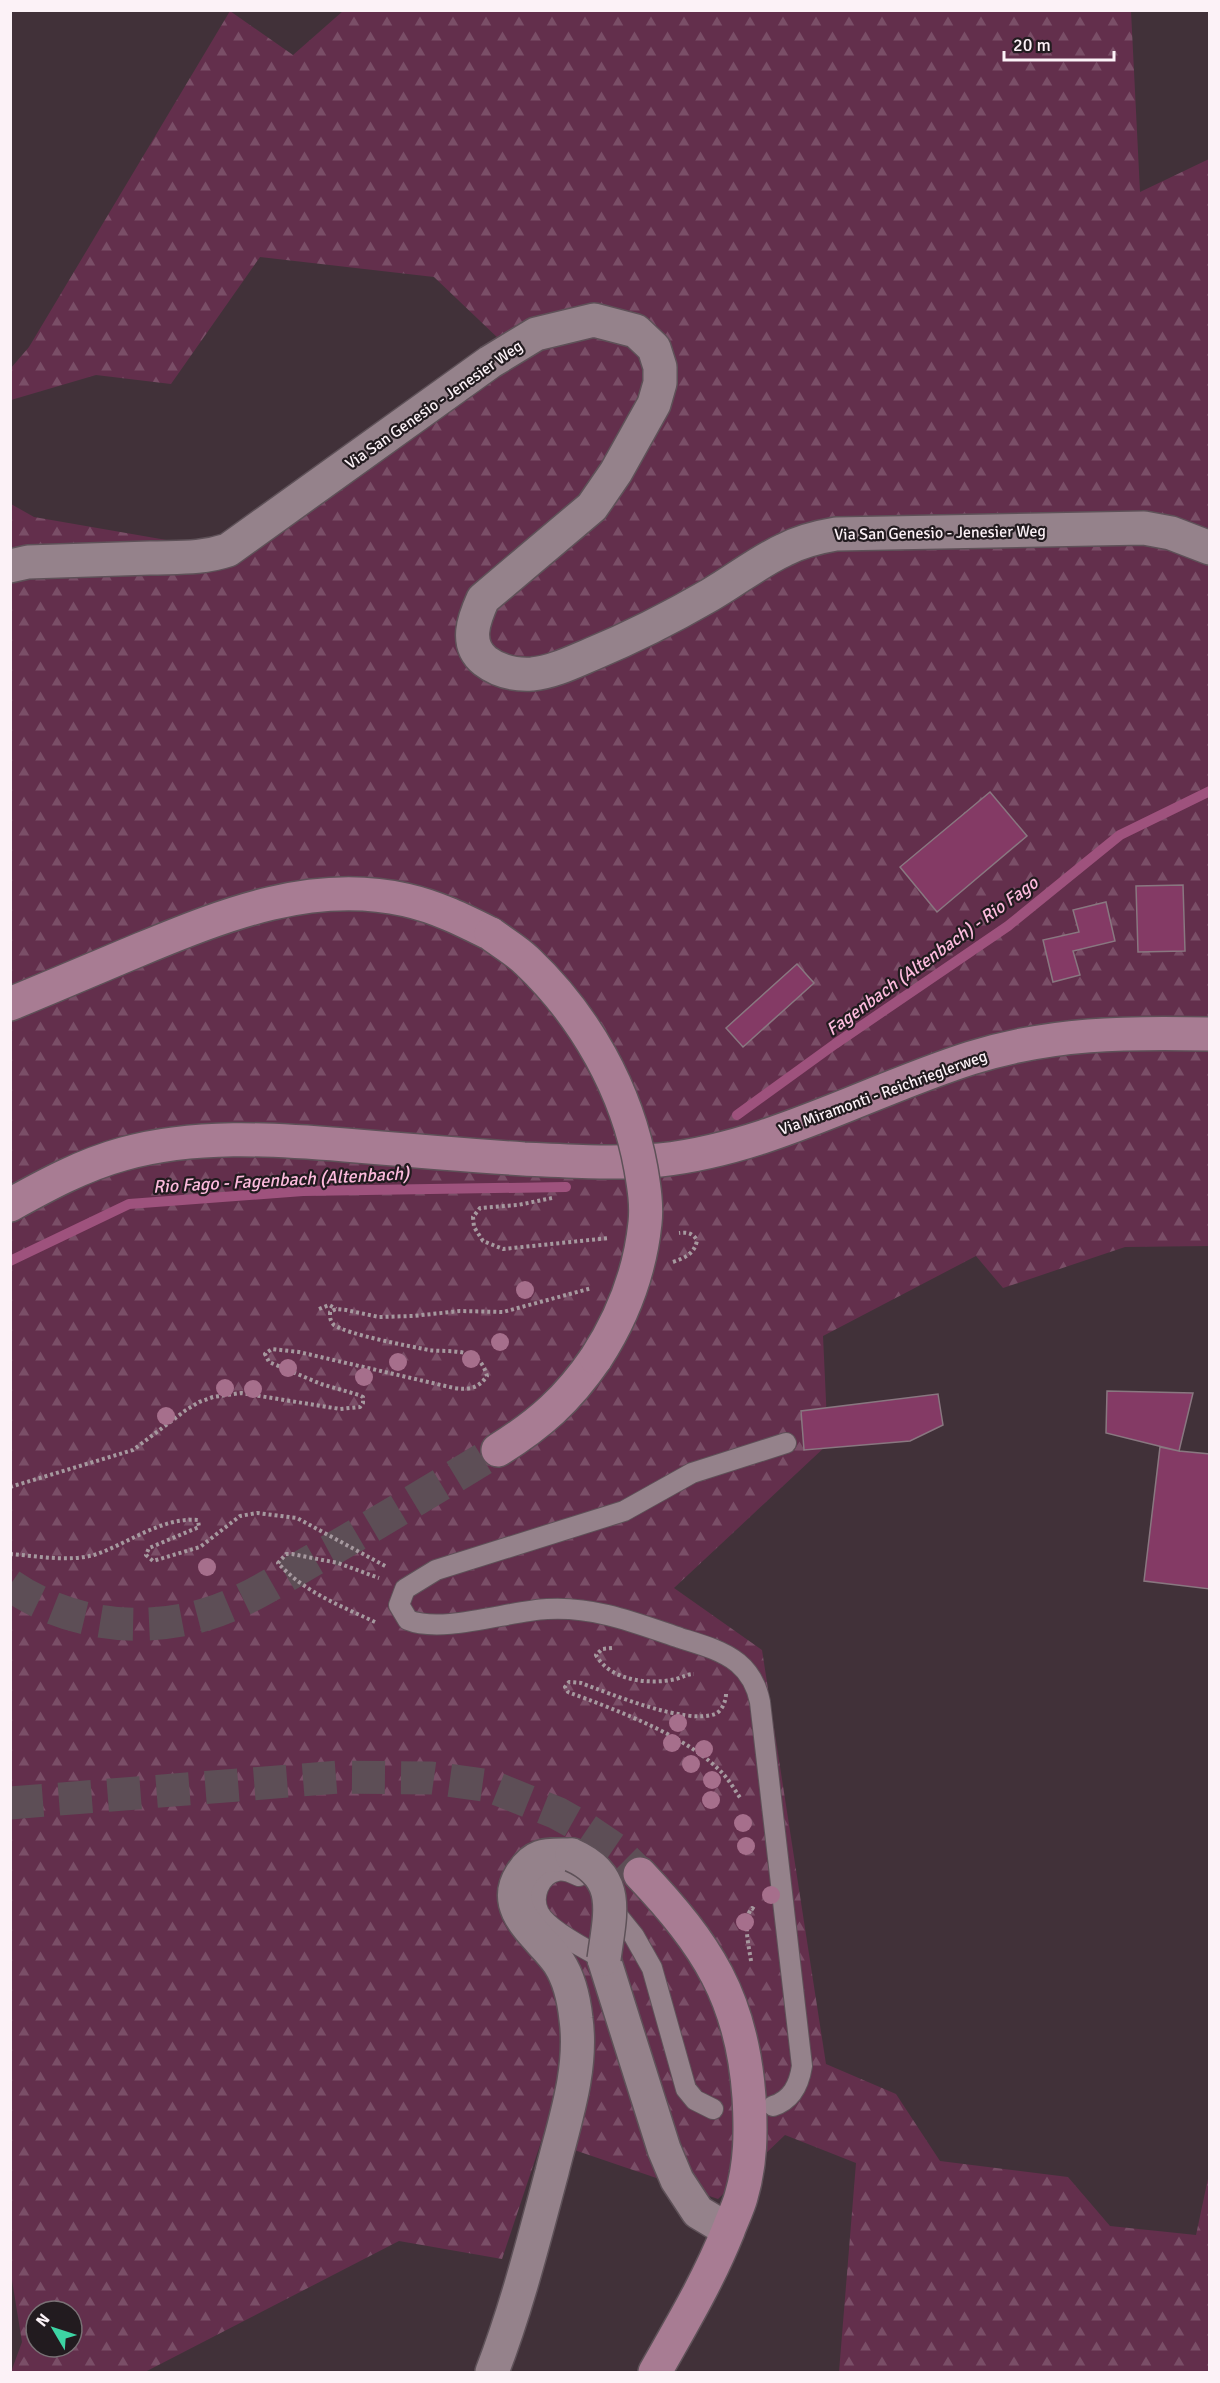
<svg xmlns="http://www.w3.org/2000/svg" width="1220" height="2383" font-family="Signika,sans-serif">
  <style>
    .forest { fill: url(#forest-firs); fill-rule: evenodd }
    .lines { fill: none; stroke-linecap: round; stroke-linejoin: round }
    .stream { stroke: #9e527d; stroke-width: 10 }
    .building { fill: #843a65; stroke: #897780; stroke-width: 1.5 }
    .secondary-tunnel { stroke: #5d4e56; stroke-width: 33; stroke-dasharray: 33 16; stroke-linecap: butt }
    .lane-casing { stroke: #5e5158; stroke-width: 22 }
    .street-casing { stroke: #5e5158; stroke-width: 36 }
    .secondary-casing { stroke: #5e5158; stroke-width: 36 }
    .path { stroke: #a6999f; stroke-width: 4; stroke-dasharray: 3 3; stroke-linecap: butt }
    .lane { stroke: #95828b; stroke-width: 20 }
    .street { stroke: #95828b; stroke-width: 33 }
    .secondary { stroke: #a87c93; stroke-width: 33 }
    .street-bridge-casing { stroke: #5e5158; stroke-width: 36; stroke-linecap: butt }
    .secondary-bridge-casing { stroke: #5e5158; stroke-width: 36; stroke-linecap: butt }
    .street-bridge { stroke: #95828b; stroke-width: 33 }
    .secondary-bridge { stroke: #a87c93; stroke-width: 33 }
    .tree { fill: #a66f8c }
    .labels { text-anchor: middle; dominant-baseline: central; stroke-width: 4.5; stroke-linejoin: round; paint-order: stroke }
    .street-label { font-size: 16px; fill: #fcf2f7; stroke: #221b1f }
    .water-label { font-size: 18px; font-style: italic; fill: #fdbbdd; stroke: #221b1f }
  </style>
  <defs>
    <pattern id="forest-firs" width="22" height="20" patternUnits="userSpaceOnUse" patternTransform="scale(1.5)"><rect width="22" height="20" fill="#632f4c"/><path d="M5 1l3.5 6h-7zM16 11l3.5 6h-7z" fill="#7a4e67"/></pattern>
  </defs>
  <rect width="100%" height="100%" fill="#413139"/>
  <path class="forest" d="M230,11l63,44 50,-44h788l9,181 69,-33v1087l-84,1 -122,41 -27,-32 -153,80 5,108 -154,144 88,62 64,414 70,30 44,67 128,16 42,49 86,9 13,-61v198h-370l17,-209 -71,-28 -67,64 -176,-60 -40,120 -103,-18 -254,131h-134l11,-30 -12,-74 1,-1764 23,13 144,25 34,1 289,-202 -67,-64 -174,-20 -89,127 -75,-9 -85,25v-32l18,-21zM36,2311h36v36h-36z"/>
  <g class="lines">
    <path class="stream" d="M737,1115l98,-71 173,-118 112,-91 90,-44
      M10,1261l119,-57 174,-13 263,-4"/>
  </g>
  <path class="building" d="M990,792l37,44 -90,76 -37,-45z
    M1183,885l2,66 -47,1 -2,-66z
    M1106,902l9,39 -42,10 7,24 -27,7 -10,-42 36,-8 -6,-22z
    M797,964l17,19 -71,64 -17,-19z
    M1107,1391l86,2 -14,58 -73,-18z
    M938,1394l5,31 -33,16 -106,9 -3,-39z
    M1160,1447l19,4 31,3v135l-66,-8z"/>
  <g class="lines">
    <path class="secondary-tunnel" d="M10,1585c58,40 131,49 197,29 43,-13 83,-42 122,-63 57,-33 113,-67 169,-101
      M10,1803l329,-26 93,1 58,8 67,27 27,15 31,21 25,25"/>
    <defs>
      <path id="lane" d="M579,1876c-7,-3 -14,-7 -22,-5 -18,4 -26,26 -18,42 9,17 48,37 65,46
        M609,1905l25,31 18,32 34,121 9,11 18,9
        M773,2106c19,-6 26,-21 29,-40l-42,-364c-3,-15 -10,-29 -22,-39 -16,-13 -39,-19 -58,-25 -44,-15 -86,-32 -133,-29 -39,2 -104,25 -139,11l-9,-15 6,-16 31,-19 188,-59 68,-38 94,-30"/>
      <path id="street" d="M10,566l18,-4c41,-1 81,-3 122,-4 28,-1 51,1 78,-8l262,-188 46,-28 58,-14 42,11 18,17 6,19v16l-6,21 -38,68 -24,35 -109,92c-9,20 -19,45 2,62 13,10 29,14 47,13 21,-2 41,-12 60,-20 41,-17 80,-37 118,-59 26,-15 48,-33 74,-45 17,-9 34,-13 52,-16l308,-6 27,5 39,15
        M604,1959l60,190 13,31 21,32 30,18
        M492,2372c25,-65 42,-133 60,-200 12,-49 31,-102 24,-153 -2,-19 -6,-39 -17,-56 -17,-26 -61,-52 -38,-88 14,-23 27,-20 51,-20"/>
      <path id="secondary" d="M10,1004c44,-18 88,-37 131,-55 85,-35 172,-70 265,-49 31,7 57,20 85,34
        M10,1205c36,-20 73,-40 113,-51 71,-20 149,-15 222,-9 59,5 119,10 179,14 45,2 90,5 136,1 110,-12 207,-69 311,-102 79,-25 156,-26 239,-24
        M498,1450c42,-26 70,-51 98,-92
        M640,1874c67,71 102,124 109,223 2,35 2,66 -8,100 -3,11 -9,23 -13,34 -20,50 -47,95 -73,141"/>
    </defs>
    <use href="#lane" class="lane-casing"/>
    <use href="#street" class="street-casing"/>
    <use href="#secondary" class="secondary-casing"/>
    <path class="path" d="M552,1198l-34,7 -38,3 -7,9 1,10 9,14 20,8 106,-11
      M673,1262c12,-4 22,-9 24,-22 -5,-7 -9,-8 -18,-7
      M319,1309l10,-4 7,4
      M10,1487l123,-37 53,-40 13,-8 14,-5 28,-4 99,16 20,-2 3,-4v-6l-4,-2 -38,-11 -52,-22 -4,-8 7,-5 27,3 155,36c14,2 24,1 33,-12 -2,-7 -5,-14 -12,-19 -14,-8 -31,-5 -46,-7 -20,-4 -80,-15 -95,-25 -4,-4 -4,-7 -4,-13l6,-3 10,1 33,7 34,-1 47,-5 43,1 89,-24
      M10,1554c27,2 58,8 84,1 34,-11 67,-38 104,-35l1,7 -50,21 -3,7 7,6 47,-14 40,-31 17,-3 40,5 90,49
      M375,1622c-34,-16 -71,-30 -97,-59l8,-9h6l46,9 41,15
      M612,1648l-10,1 -6,6c14,26 54,30 80,24 7,-2 12,-5 18,-5
      M726,1694c0,7 -4,17 -11,20 -29,11 -104,-20 -134,-31l-12,-1 -4,5 3,5c48,18 123,45 157,84 6,7 11,16 16,23
      M751,1961c-2,-15 -9,-41 1,-53l3,2"/>
    <use href="#lane" class="lane"/>
    <use href="#street" class="street"/>
    <use href="#secondary" class="secondary"/>
    <defs>
      <path id="street-bridge" d="M572,1855c50,22 38,58 32,104"/>
      <path id="secondary-bridge" d="M491,934c12,9 26,17 36,27 58,55 100,129 114,208 3,18 6,36 4,54 -5,48 -23,95 -49,135"/>
    </defs>
    <use href="#street-bridge" class="street-bridge-casing"/>
    <use href="#secondary-bridge" class="secondary-bridge-casing"/>
    <use href="#street-bridge" class="street-bridge"/>
    <use href="#secondary-bridge" class="secondary-bridge"/>
  </g>
  <g class="tree">
    <circle cx="525" cy="1290" r="9"/>
    <circle cx="500" cy="1342" r="9"/>
    <circle cx="471" cy="1359" r="9"/>
    <circle cx="398" cy="1362" r="9"/>
    <circle cx="288" cy="1368" r="9"/>
    <circle cx="364" cy="1377" r="9"/>
    <circle cx="225" cy="1388" r="9"/>
    <circle cx="253" cy="1389" r="9"/>
    <circle cx="166" cy="1416" r="9"/>
    <circle cx="207" cy="1567" r="9"/>
    <circle cx="678" cy="1723" r="9"/>
    <circle cx="672" cy="1743" r="9"/>
    <circle cx="704" cy="1749" r="9"/>
    <circle cx="691" cy="1764" r="9"/>
    <circle cx="712" cy="1780" r="9"/>
    <circle cx="711" cy="1800" r="9"/>
    <circle cx="743" cy="1823" r="9"/>
    <circle cx="746" cy="1846" r="9"/>
    <circle cx="771" cy="1895" r="9"/>
    <circle cx="745" cy="1922" r="9"/>
  </g>
  <g class="labels">
    <g class="street-label">
      <text transform="translate(434 405) rotate(-35)">Via San Genesio - Jenesier Weg</text>
      <text transform="translate(940 533) rotate(-1)">Via San Genesio - Jenesier Weg</text>
      <text transform="translate(883 1093) rotate(-20)">Via Miramonti - Reichrieglerweg</text>
    </g>
    <g class="water-label">
      <text transform="translate(932 956) rotate(-36)">Fagenbach (Altenbach) - Rio Fago</text>
      <text transform="translate(281 1180) rotate(-3)">Rio Fago - Fagenbach (Altenbach)</text>
    </g>
  </g>
  <rect width="1220" height="2383" fill="none" stroke="#fcf2f7" stroke-width="24"/>
  <g transform="translate(54 2329) rotate(309)"><circle r="28" fill="#221b1f" stroke="#797175" stroke-width="1.5"/>
  <path d="M0-4.5L10 22L0 15L-10 22Z" fill="#3dd4a3"/>
  <text y="-9" font-size="16" font-weight="bold" text-anchor="middle" fill="#fcf2f7">N</text>
  </g>
  <path d="M1004 51v9h110v-9" fill="none" stroke="#fcf2f7" stroke-width="3"/>
  <text x="1013" y="51" font-size="18" fill="#fcf2f7" stroke="#221b1f" stroke-width="4.5" paint-order="stroke">20 m</text>
</svg>
